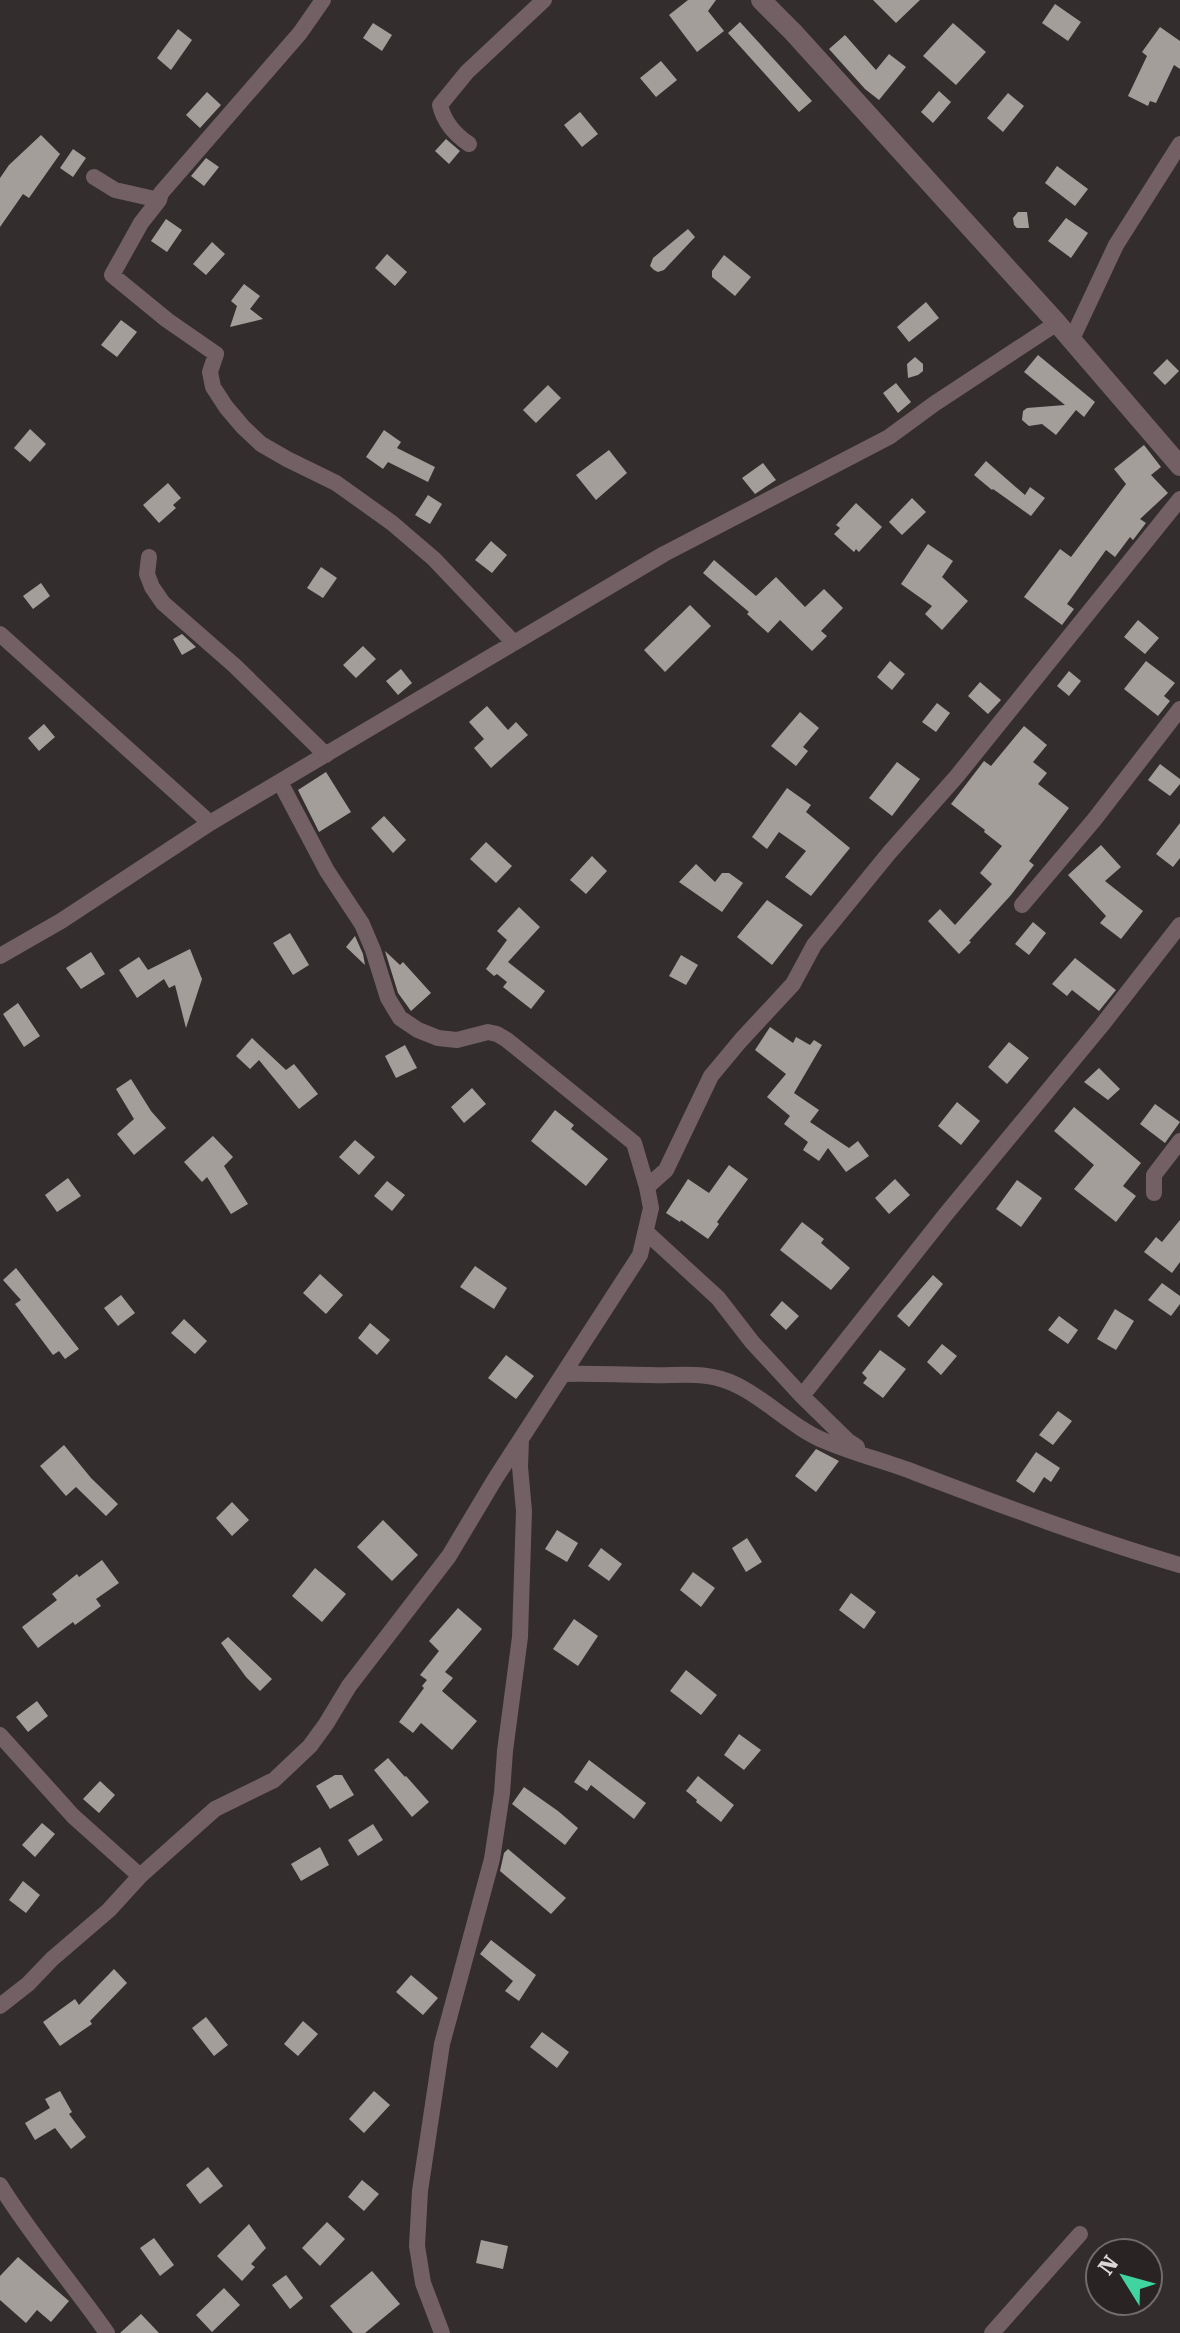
<svg xmlns="http://www.w3.org/2000/svg" width="1180" height="2333" font-family="'Roboto Serif',serif">
  <style>
    .building { fill: #a49e9b }
    .lines { fill: none; stroke-linecap: round; stroke-linejoin: round }
    .minor { stroke: #726065; stroke-width: 16 }
    .tertiary { stroke: #726065; stroke-width: 20 }
  </style>
  <rect width="100%" height="100%" fill="#332d2d"/>
  <path class="building" d="M688,0h28l-8,11 16,20 -27,21 -28,-37z
    M873,0h47l-24,23z
    M1055,4l26,18 -13,19 -26,-18z
    M740,22l72,79 -13,11 -71,-79z
    M373,23l19,12 -10,16 -19,-13z
    M953,23l33,29 -30,33 -33,-29z
    M1160,27l20,14v28l-6,-4 -18,38 -6,-2 -2,5 -20,-10 19,-40 -5,-4z
    M178,29l14,11 -21,30 -14,-12z
    M845,35l31,35 13,-16 17,13 -27,33 -14,-11 -36,-40z
    M661,61l16,19 -21,17 -16,-19z
    M939,91l12,11 -18,21 -12,-11z
    M207,92l14,13 -21,23 -14,-13z
    M1008,93l16,13 -21,26 -16,-14z
    M580,112l18,22 -16,13 -18,-22z
    M41,135l19,19 -31,44 -6,-4 -23,33v-49l9,-13z
    M446,139l14,12 -11,13 -14,-13z
    M73,149l13,9 -13,19 -13,-9z
    M206,158l13,9 -15,19 -13,-10z
    M1057,166l31,23 -13,17 -30,-23z
    M1018,212h9l2,16h-12l-3,-3 -1,-7z
    M1066,218l22,15 -17,25 -23,-17z
    M166,219l16,11 -15,22 -16,-11z
    M688,229l7,8 -31,33 -6,2 -4,-2 -4,-4 3,-8z
    M212,242l13,12 -19,21 -13,-11z
    M387,254l20,18 -12,14 -20,-18z
    M724,255l27,22 -16,19 -23,-19v-6z
    M244,284l16,12 -10,13 13,10 -33,8 7,-21 -6,-5z
    M926,302l13,16 -30,24 -12,-15z
    M121,320l16,12 -20,25 -16,-12z
    M1038,355l57,47 -11,15 -8,-7 -20,25 -14,-11 -13,2 -7,-6 1,-9 4,-3 38,-3 -41,-33z
    M915,357l8,7v7l-5,4 -10,3 -1,-14z
    M1167,359l12,12 -14,14 -12,-12z
    M896,383l15,19 -13,11 -15,-20z
    M548,385l13,13 -25,25 -13,-13z
    M30,429l16,15 -16,18 -16,-14z
    M384,430l17,12 -4,6 38,19 -7,15 -40,-20 -5,7 -17,-12z
    M1144,445l17,22 -10,8 17,18 -28,26 6,4 -13,17 -3,-3 -15,20 -9,-7 -39,54 7,5 -12,16 -38,-28 36,-48 11,8 55,-73 -12,-15z
    M609,450l18,23 -31,27 -20,-25z
    M986,461l39,34 5,-8 15,11 -14,18 -38,-27 -1,1 -18,-15z
    M763,463l13,17 -21,14 -13,-16z
    M168,483l13,15 -8,7 3,3 -17,15 -16,-18z
    M428,495l14,9 -12,20 -15,-9z
    M912,498l14,14 -24,23 -13,-13z
    M856,503l26,24 -23,25 -3,-3 -2,3 -20,-18 6,-6 -4,-3z
    M491,541l16,14 -15,18 -17,-13z
    M928,544l25,17 -11,16 26,24 -26,29 -17,-16 7,-8 -31,-22z
    M714,560l42,36 20,-19 29,30 19,-18 19,19 -22,23 6,5 -15,15 -32,-31 -12,13 -21,-19 2,-2 -46,-39z
    M321,567l16,11 -14,20 -16,-10z
    M41,583l9,13 -17,13 -10,-13z
    M690,605l21,21 -46,46 -21,-22z
    M1138,620l21,18 -14,16 -21,-17z
    M182,634l14,13 -14,8 -9,-16z
    M363,646l13,13 -20,19 -13,-13z
    M890,661l15,13 -13,16 -15,-13z
    M1146,661l29,22 -11,13 6,5 -12,15 -34,-27z
    M401,669l11,14 -14,12 -12,-14z
    M1069,671l12,10 -12,15 -12,-10z
    M980,682l21,18 -13,14 -20,-18z
    M937,703l13,10 -14,19 -14,-10z
    M487,706l21,24 8,-8 12,13 -37,33 -17,-20 10,-9 -15,-17z
    M800,712l19,16 -16,19 5,4 -12,15 -25,-20z
    M44,724l11,13 -16,14 -11,-13z
    M1024,726l23,19 -14,17 14,11 -9,11 31,24 -40,53 5,4 -23,30 -42,46 2,1 -12,12 -31,-33 12,-12 15,16 37,-41 -12,-11 22,-27 -18,-14 1,-2 -34,-26 33,-43 7,5z
    M897,762l23,17 -28,37 -23,-18z
    M1160,764l20,15v5l-10,12 -22,-16z
    M326,772l25,40 -32,20 -21,-42z
    M787,788l24,17 -5,7 44,36 -39,48 -26,-19 21,-26 -27,-19 -12,17 -15,-12z
    M384,816l22,24 -13,13 -22,-25z
    M1180,823v35l-7,9 -17,-13z
    M486,842l26,24 -16,17 -26,-24z
    M1101,845l20,22 -16,14 38,30 -22,28 -21,-16 6,-7 -38,-41z
    M592,856l15,15 -21,23 -16,-14z
    M696,864l19,18 7,-9h7l14,10 -21,29 -43,-30z
    M767,900l36,25 -31,40 -35,-28z
    M519,907l21,20 -32,35 37,29 -14,18 -28,-22 4,-5 -10,-8 -3,2 -8,-7 21,-29 -10,-9z
    M1033,922l13,11 -17,22 -14,-11z
    M290,933l19,32 -16,10 -20,-32z
    M355,936l8,18 2,11 -19,-18z
    M190,949l12,30 -16,49 -11,-43 -6,3 -5,-9 -27,19 -18,-28 20,-13 9,13z
    M385,951l15,14 3,-3 28,31 -20,18 -13,-18z
    M91,952l14,22 -24,15 -15,-21z
    M681,955l17,10 -12,20 -17,-9z
    M1075,958l41,32 -17,21 -27,-21 -5,6 -15,-12z
    M18,1003l22,33 -16,11 -21,-33z
    M770,1027l23,16 3,-6 14,8 4,-5 8,5 -28,48 25,17 -9,12 39,26 9,-7 11,15 -23,16 -18,-24 -9,13 -16,-11 5,-8 -24,-18 6,-8 -23,-19 19,-23 -31,-24z
    M252,1038l34,32 8,-6 24,30 -19,15 -40,-49 -9,9 -14,-13z
    M1009,1042l20,16 -22,26 -19,-17z
    M405,1045l12,23 -21,10 -11,-22z
    M1099,1068l21,21 -12,11 -24,-18z
    M131,1079l20,32 15,17 -32,27 -17,-21 17,-15 -18,-30z
    M472,1088l14,16 -22,19 -13,-16z
    M957,1102l23,19 -19,24 -23,-19z
    M1155,1104l25,18 -15,21 -25,-19z
    M1074,1107l67,56 -18,23 13,10 -20,26 -42,-33 20,-24 -40,-34z
    M555,1110l19,15 -3,4 37,30 -22,27 -55,-45z
    M213,1136l20,21 -9,9 24,38 -17,10 -24,-37 -5,5 -18,-20z
    M355,1140l20,17 -16,18 -20,-18z
    M729,1165l19,14 -31,43 2,2 -11,15 -27,-19 -1,2 -14,-9 22,-34 21,14z
    M68,1178l13,18 -24,16 -12,-17z
    M895,1179l15,16 -21,19 -14,-16z
    M1017,1180l25,18 -21,29 -25,-18z
    M387,1181l18,14 -13,16 -18,-15z
    M1180,1220v42l-8,11 -28,-21 12,-15 6,5z
    M802,1222l22,17 -3,4 29,25 -19,22 -51,-40z
    M475,1266l32,22 -13,21 -34,-22z
    M16,1268l63,81 -14,10 -6,-8 -6,4 -38,-51 6,-4 -18,-20z
    M320,1274l23,21 -17,19 -23,-21z
    M933,1275l10,9 -34,43 -12,-11z
    M1162,1283l18,13v8l-9,12 -23,-16z
    M121,1295l14,18 -17,13 -14,-18z
    M782,1301l17,15 -13,14 -16,-15z
    M1115,1309l19,12 -18,29 -19,-11z
    M1059,1316l19,14 -10,14 -20,-14z
    M184,1319l23,22 -12,13 -24,-21z
    M370,1323l20,17 -13,15 -19,-17z
    M942,1344l15,12 -16,19 -14,-13z
    M880,1350l26,19 -23,29 -20,-15 4,-5 -5,-5z
    M506,1355l28,21 -18,23 -28,-21z
    M1058,1411l14,10 -19,24 -14,-10z
    M64,1445l27,33 27,26 -12,12 -30,-29 -10,9 -26,-30z
    M816,1449l23,12 -23,31 -21,-16z
    M1036,1452l24,16 -9,14 -7,-5 -10,16 -18,-12z
    M232,1502l17,18 -17,16 -16,-18z
    M383,1520l35,35 -26,26 -35,-34z
    M557,1530l21,13 -11,19 -22,-13z
    M747,1538l15,24 -16,10 -14,-24z
    M601,1548l21,16 -13,17 -21,-15z
    M102,1560l17,23 -23,16 5,7 -26,19 -2,-3 -35,26 -16,-21 35,-27 -5,-6 25,-20 2,3z
    M315,1568l31,26 -24,28 -30,-26z
    M693,1572l22,16 -14,19 -21,-17z
    M851,1593l25,19 -12,17 -25,-19z
    M458,1608l24,21 -37,43 8,6 -11,13 35,30 -25,29 -31,-27 -8,10 -14,-11 25,-34 -2,-2 5,-6 -7,-5 19,-24 -10,-10z
    M574,1619l24,17 -20,30 -25,-17z
    M228,1637l44,42 -12,12 -14,-14 -25,-34z
    M686,1670l31,25 -16,20 -31,-24z
    M37,1701l11,15 -20,16 -12,-15z
    M739,1734l22,16 -17,20 -20,-15z
    M388,1758l17,19 1,-1 23,26 -17,15 -38,-47z
    M589,1760l57,43 -12,16 -43,-34 -4,6 -13,-9z
    M335,1775h7l12,20 -24,14 -14,-23z
    M698,1776l36,29 -13,17 -25,-20 1,-2 -11,-9z
    M100,1781l15,14 -16,18 -16,-14z
    M524,1787l34,24 20,17 -13,17 -53,-41z
    M42,1823l13,11 -20,23 -13,-12z
    M373,1824l10,16 -25,16 -10,-16z
    M320,1847l9,18 -28,16 -10,-17z
    M508,1849l58,49 -15,16 -51,-43 4,-18z
    M23,1881l17,14 -14,18 -17,-13z
    M491,1940l45,35 -17,26 -14,-10 8,-10 -33,-27z
    M114,1969l13,14 -37,38 2,3 -32,22 -17,-24 32,-23 4,6z
    M411,1975l27,23 -15,17 -27,-23z
    M206,2017l22,28 -14,11 -22,-28z
    M303,2021l15,13 -20,22 -14,-12z
    M542,2032l27,20 -12,16 -27,-21z
    M60,2091l12,21 -3,2 17,23 -15,12 -16,-21 -20,12 -10,-17 25,-15 -5,-9z
    M374,2091l16,14 -26,28 -15,-14z
    M208,2167l15,19 -23,18 -14,-19z
    M362,2180l17,14 -15,17 -16,-14z
    M327,2222l18,17 -25,27 -18,-18z
    M249,2224l17,24 -15,16 4,3 -13,14 -25,-25z
    M154,2238l20,27 -14,11 -20,-28z
    M481,2240l27,6 -5,23 -27,-6z
    M18,2257l51,44 -18,21 -14,-12 -11,13 -26,-23v-24z
    M372,2271l28,33 -35,29h-12l-23,-27z
    M286,2275l17,23 -13,11 -18,-24z
    M224,2288l16,17 -28,27 -16,-17z
    M141,2314l18,19h-39z"/>
  <g class="lines">
    <path class="minor" d="M469,144c-15,-10 -25,-22 -29,-39l27,-33 77,-72
      M94,177l21,13 44,10 2,-7 139,-160 23,-33
      M159,200l-18,23 -29,52 55,45 49,34 -6,18 3,15 13,20 17,20 18,17 26,15 49,24 56,40 42,36 80,84
      M1071,341l45,-96 64,-101
      M149,557l-2,17 5,13 11,16 72,63 91,89
      M0,634l210,189
      M280,782l47,89 35,53 11,26 15,48 12,20 18,12 20,8 19,2 31,-8 9,2 10,6 127,103 13,44
      M1022,905l72,-85 86,-111
      M0,956l61,-35 149,-98 454,-269 225,-117 45,-33 123,-81
      M1154,1193v-18l26,-34
      M646,1232l72,66 34,44 50,54 46,45 9,6
      M564,1374c29,-1 56,1 85,1 24,1 48,-3 72,4 36,10 67,47 104,62 29,13 61,20 91,32 87,33 175,66 264,92
      M802,1396l144,-182 156,-189 78,-100
      M0,1735l73,81 67,60
      M0,2006l28,-22 24,-25 57,-49 31,-34 75,-67 59,-29 36,-34 16,-22 23,-38 100,-130 46,-77 145,-224 11,-47 -4,-21 19,-17 45,-94 30,-36 52,-56 21,-39 75,-92 68,-77 223,-277
      M0,2185c32,52 72,98 107,148
      M442,2333l-19,-50 -6,-37 3,-55 22,-147 50,-185 10,-66 3,-42 15,-114 4,-126 -4,-44 1,-27
      M992,2333l88,-99"/>
    <path class="tertiary" d="M761,0l32,32 264,291 123,143"/>
  </g>
  <g transform="translate(1124 2277) rotate(307)"><circle r="38" fill="#292423" stroke="#706c6b" stroke-width="2"/>
  <path d="M0-6L14 30L0 20L-14 30Z" fill="#40d4a1"/>
  <text y="-12" font-size="22" font-weight="bold" text-anchor="middle" fill="#dbd7d7">N</text>
  </g>
</svg>
